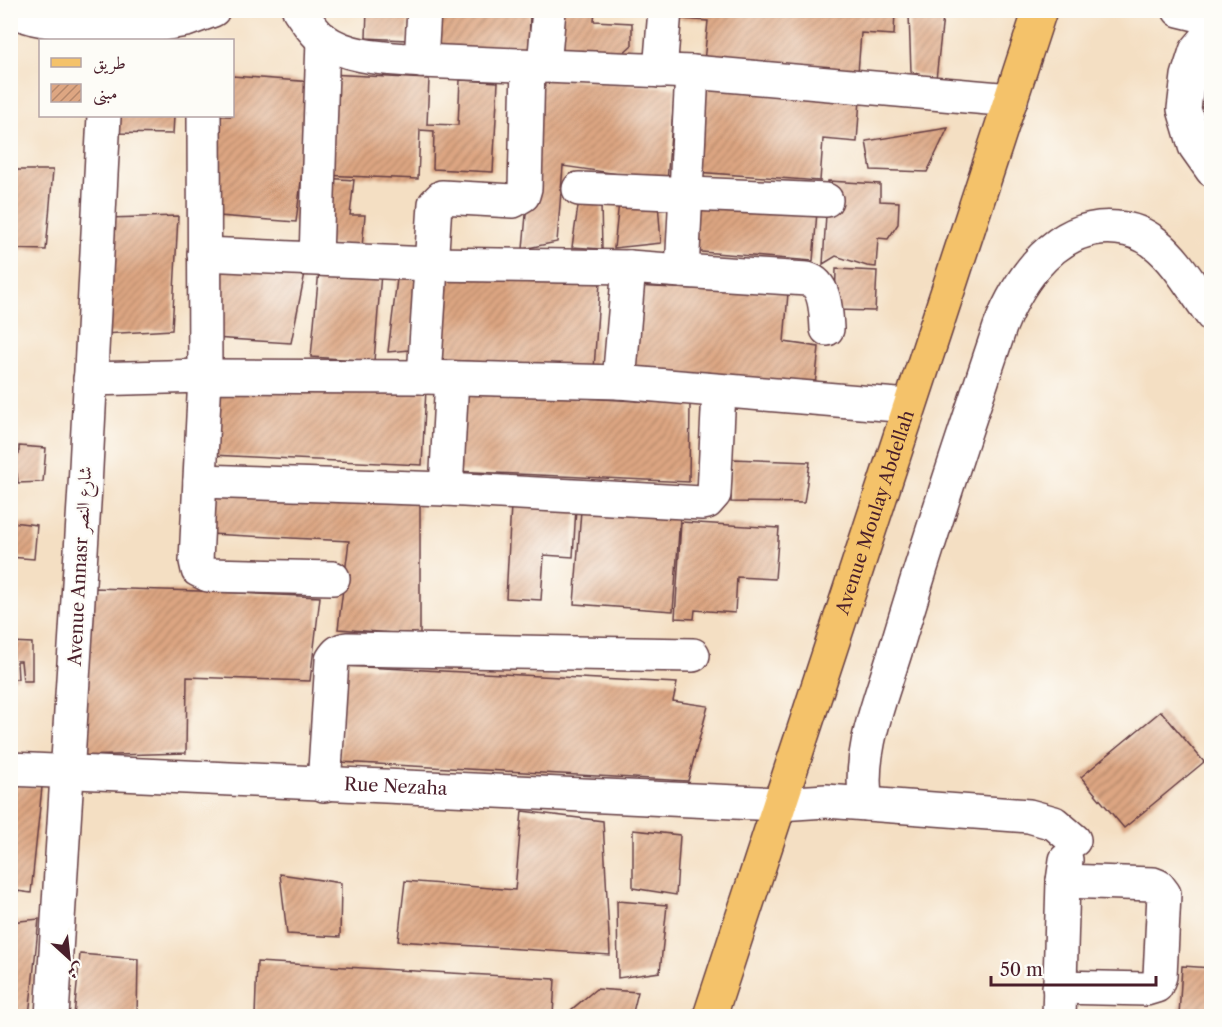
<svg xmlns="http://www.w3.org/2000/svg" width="1222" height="1027" font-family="'Libre Caslon Text',Amiri,serif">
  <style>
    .building { fill: url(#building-hatch) }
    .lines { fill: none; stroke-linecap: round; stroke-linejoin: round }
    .minor-casing { stroke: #643c42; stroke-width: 36 }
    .major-casing { stroke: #643c42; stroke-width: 36 }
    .minor { stroke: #fff; stroke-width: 33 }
    .major { stroke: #f4c26a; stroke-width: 33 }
    .labels { text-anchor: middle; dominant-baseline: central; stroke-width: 4.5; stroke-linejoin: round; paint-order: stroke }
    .street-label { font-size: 18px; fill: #4a1f2b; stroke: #fdfcf7 }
  </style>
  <defs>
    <pattern id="building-hatch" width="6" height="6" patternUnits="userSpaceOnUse" patternTransform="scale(1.5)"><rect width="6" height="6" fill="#dda682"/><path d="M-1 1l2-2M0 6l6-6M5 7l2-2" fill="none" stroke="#b5876b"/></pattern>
  </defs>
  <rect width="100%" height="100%" fill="#fdfcf7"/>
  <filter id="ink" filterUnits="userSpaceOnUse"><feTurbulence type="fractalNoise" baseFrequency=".0167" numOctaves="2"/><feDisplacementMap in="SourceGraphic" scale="12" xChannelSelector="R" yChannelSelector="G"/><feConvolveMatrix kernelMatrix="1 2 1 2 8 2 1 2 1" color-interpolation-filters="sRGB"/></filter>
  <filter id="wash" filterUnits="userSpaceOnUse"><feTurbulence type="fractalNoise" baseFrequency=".008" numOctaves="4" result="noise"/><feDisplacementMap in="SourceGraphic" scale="24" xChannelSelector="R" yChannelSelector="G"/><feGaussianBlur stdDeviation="1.35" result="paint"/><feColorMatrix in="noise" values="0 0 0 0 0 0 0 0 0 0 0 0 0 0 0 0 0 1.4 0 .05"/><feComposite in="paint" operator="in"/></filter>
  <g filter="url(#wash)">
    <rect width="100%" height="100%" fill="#f4dfc3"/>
    <g id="blocks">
      <path class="building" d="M367,10h41l-1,30 -41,-2z
        M433,10h97l-1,47 -97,-3z
        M554,10h41l-1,11 38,2v22l-11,10 -71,-6z
        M673,10h222l-1,25 -33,-2 -3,40 -154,-11 4,-41 -36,-3z
        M909,14l34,3 -7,62 -25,-7z
        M327,74l102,5 -2,45 31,1 2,-45 38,2 -5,90 -60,-3 1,-38 -14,-1 -2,49 -96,-4z
        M232,76l81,6 -17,140 -77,-6 -4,-100h17z
        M538,77l137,11 -8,93 -104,-15 -6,76 -34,7z
        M703,87l157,12 -3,43 -34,-3 -3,42 -124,-9z
        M114,116h60l-1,18 -61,-1z
        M948,128l-21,44 -56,-2 -5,-29z
        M10,170h43l-7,80 -36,-1z
        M324,178l30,2 -4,35h15l-3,32 -42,-4z
        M828,181l52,3v17l19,1 -1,22 -10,15 -10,-1 -2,29 -9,-1 -31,-10 -13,8z
        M579,200l22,4 1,45 -30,-2z
        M619,202h39l3,41 -47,5z
        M693,202l124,10 -4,49 -124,-10z
        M178,216l-6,114 -69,4 4,-116z
        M218,261l88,7 -15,75 -77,-5z
        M836,269l41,2 -2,40 -40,-1z
        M319,270l62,3 -7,88 -63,-4z
        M398,271l20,10 -9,69 -21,2z
        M436,272l164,10 -6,87 -164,-10z
        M631,286l157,7 -4,49 35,5 -4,39 -191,-16z
        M211,382l215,7 -4,76 -210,-10z
        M460,391l230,13 -1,78 -234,-11z
        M19,446l27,2 -3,34 -25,1 -1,-9h-7v-20h9z
        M732,459l78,3 -6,41 -73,-1z
        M206,486l214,9v140l-82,-6 11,-88 -139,-7z
        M511,505l65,3 -3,49 -29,-2 -3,45 -35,-2z
        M581,510l99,8 -7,93 -99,-7z
        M12,522l25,3 -3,34 -24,-2z
        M681,522l98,6 -4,51 -38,-2 -2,36 -40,-3 -1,9 -19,-1z
        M93,588l106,3 121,6 -10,84 -123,-4 -1,76 -106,3z
        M10,642l22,1v38h-9l-2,-20h-4l1,18h-8z
        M344,666l333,17 -4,18 35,5 -20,75 -348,-19z
        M1161,711l43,51 -80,66 -43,-51z
        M10,785l32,2 -11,106 -21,-3z
        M522,811l81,10 7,134 -212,-14 7,-60 110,9z
        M633,830l47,5 -4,60 -43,-7z
        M280,874l61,9 -1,54 -53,-3z
        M617,901l50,4 -7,67 -42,6z
        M39,919l-10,97h-19v-94z
        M80,954l58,5 -1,57h-63z
        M257,962l298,17 -2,37h-298z
        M1182,966l30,2v48h-33z
        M596,989l42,3 -6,24h-62l1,-6z"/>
    </g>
  </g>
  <g filter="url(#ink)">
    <use href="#blocks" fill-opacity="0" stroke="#643c42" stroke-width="1.5"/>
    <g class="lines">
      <defs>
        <g id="minor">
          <path d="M299,10c7,10 15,23 25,30 26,19 66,18 97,21l271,11 319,28"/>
          <path d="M1179,10l33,8"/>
          <path d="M10,11l24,7 75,15 77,-13 27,-10"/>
          <path d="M1212,32l-16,19 -8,25 -4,33 11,37 17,24"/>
          <path d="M421,61l3,-51"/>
          <path d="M544,66l5,-56"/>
          <path d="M660,71l5,-61"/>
          <path d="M204,116l1,260 -9,185 2,9 10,5 125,3"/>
          <path d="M579,189l247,11"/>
          <path d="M204,254l226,10 199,3 53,4 10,-199"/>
          <path d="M316,258l7,-219"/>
          <path d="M682,271l125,8c19,5 19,33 20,50"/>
          <path d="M424,377l11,-173 7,-7 71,4 10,-6 2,-7 3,-122"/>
          <path d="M90,379l115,-3 219,1 195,5 290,24"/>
          <path d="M619,382l10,-115"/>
          <path d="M200,481l246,8 256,14 5,-1 7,-8 5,-103"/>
          <path d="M446,489l6,-111"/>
          <path id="s1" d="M10,769l769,35 47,-3 203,15 25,7 20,17"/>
          <path d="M324,785l8,-125c4,-7 7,-10 16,-11l345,6"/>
          <path d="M866,804c-9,-52 15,-105 30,-155 32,-108 68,-215 104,-322 19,-48 57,-105 117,-99 13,1 27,6 38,15 23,18 39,48 57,72"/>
          <path d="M1059,987l87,2 10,-3 4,-10 4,-82 -6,-8 -5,-2 -90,-3"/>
          <path d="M52,1016l33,-529 19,-371"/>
          <path d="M1059,1016l4,-135 3,-21"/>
        </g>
        <g id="major">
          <path id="s2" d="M710,1016l330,-1006"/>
        </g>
      </defs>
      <use href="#minor" class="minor-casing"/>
      <use href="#major" class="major-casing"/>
      <use href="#minor" class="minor"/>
      <use href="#major" class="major"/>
    </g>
  </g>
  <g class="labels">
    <g class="street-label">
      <text stroke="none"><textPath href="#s2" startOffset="530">Avenue Moulay Abdellah</textPath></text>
      <text transform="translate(80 566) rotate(-87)">Avenue Annasr شارع النصر</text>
      <text stroke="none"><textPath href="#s1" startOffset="386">Rue Nezaha</textPath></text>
    </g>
  </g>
  <rect width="1222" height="1027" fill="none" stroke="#fdfcf7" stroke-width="36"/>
  <rect x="39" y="39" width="195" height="78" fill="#fdfcf7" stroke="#b5a4a5" stroke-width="1.5"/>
  <rect x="51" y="58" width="30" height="9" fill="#f4c26a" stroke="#b5a4a5" stroke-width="1.5"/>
  <text x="93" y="69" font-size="18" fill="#4a1f2b">طريق</text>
  <rect x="51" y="84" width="30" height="18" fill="url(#building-hatch)" stroke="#b5a4a5" stroke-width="1.5"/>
  <text x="93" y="99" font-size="18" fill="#4a1f2b">مبنى</text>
  <g transform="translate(69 958) rotate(153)" stroke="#fdfcf7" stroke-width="4.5" paint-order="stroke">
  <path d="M0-4.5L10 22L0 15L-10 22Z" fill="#4a1f2b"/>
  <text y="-9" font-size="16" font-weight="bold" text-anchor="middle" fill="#4a1f2b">ش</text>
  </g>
  <path d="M991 976v9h165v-9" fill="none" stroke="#4a1f2b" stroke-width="3"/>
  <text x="1000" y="976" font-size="18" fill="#4a1f2b" stroke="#fdfcf7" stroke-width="4.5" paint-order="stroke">50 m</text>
</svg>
